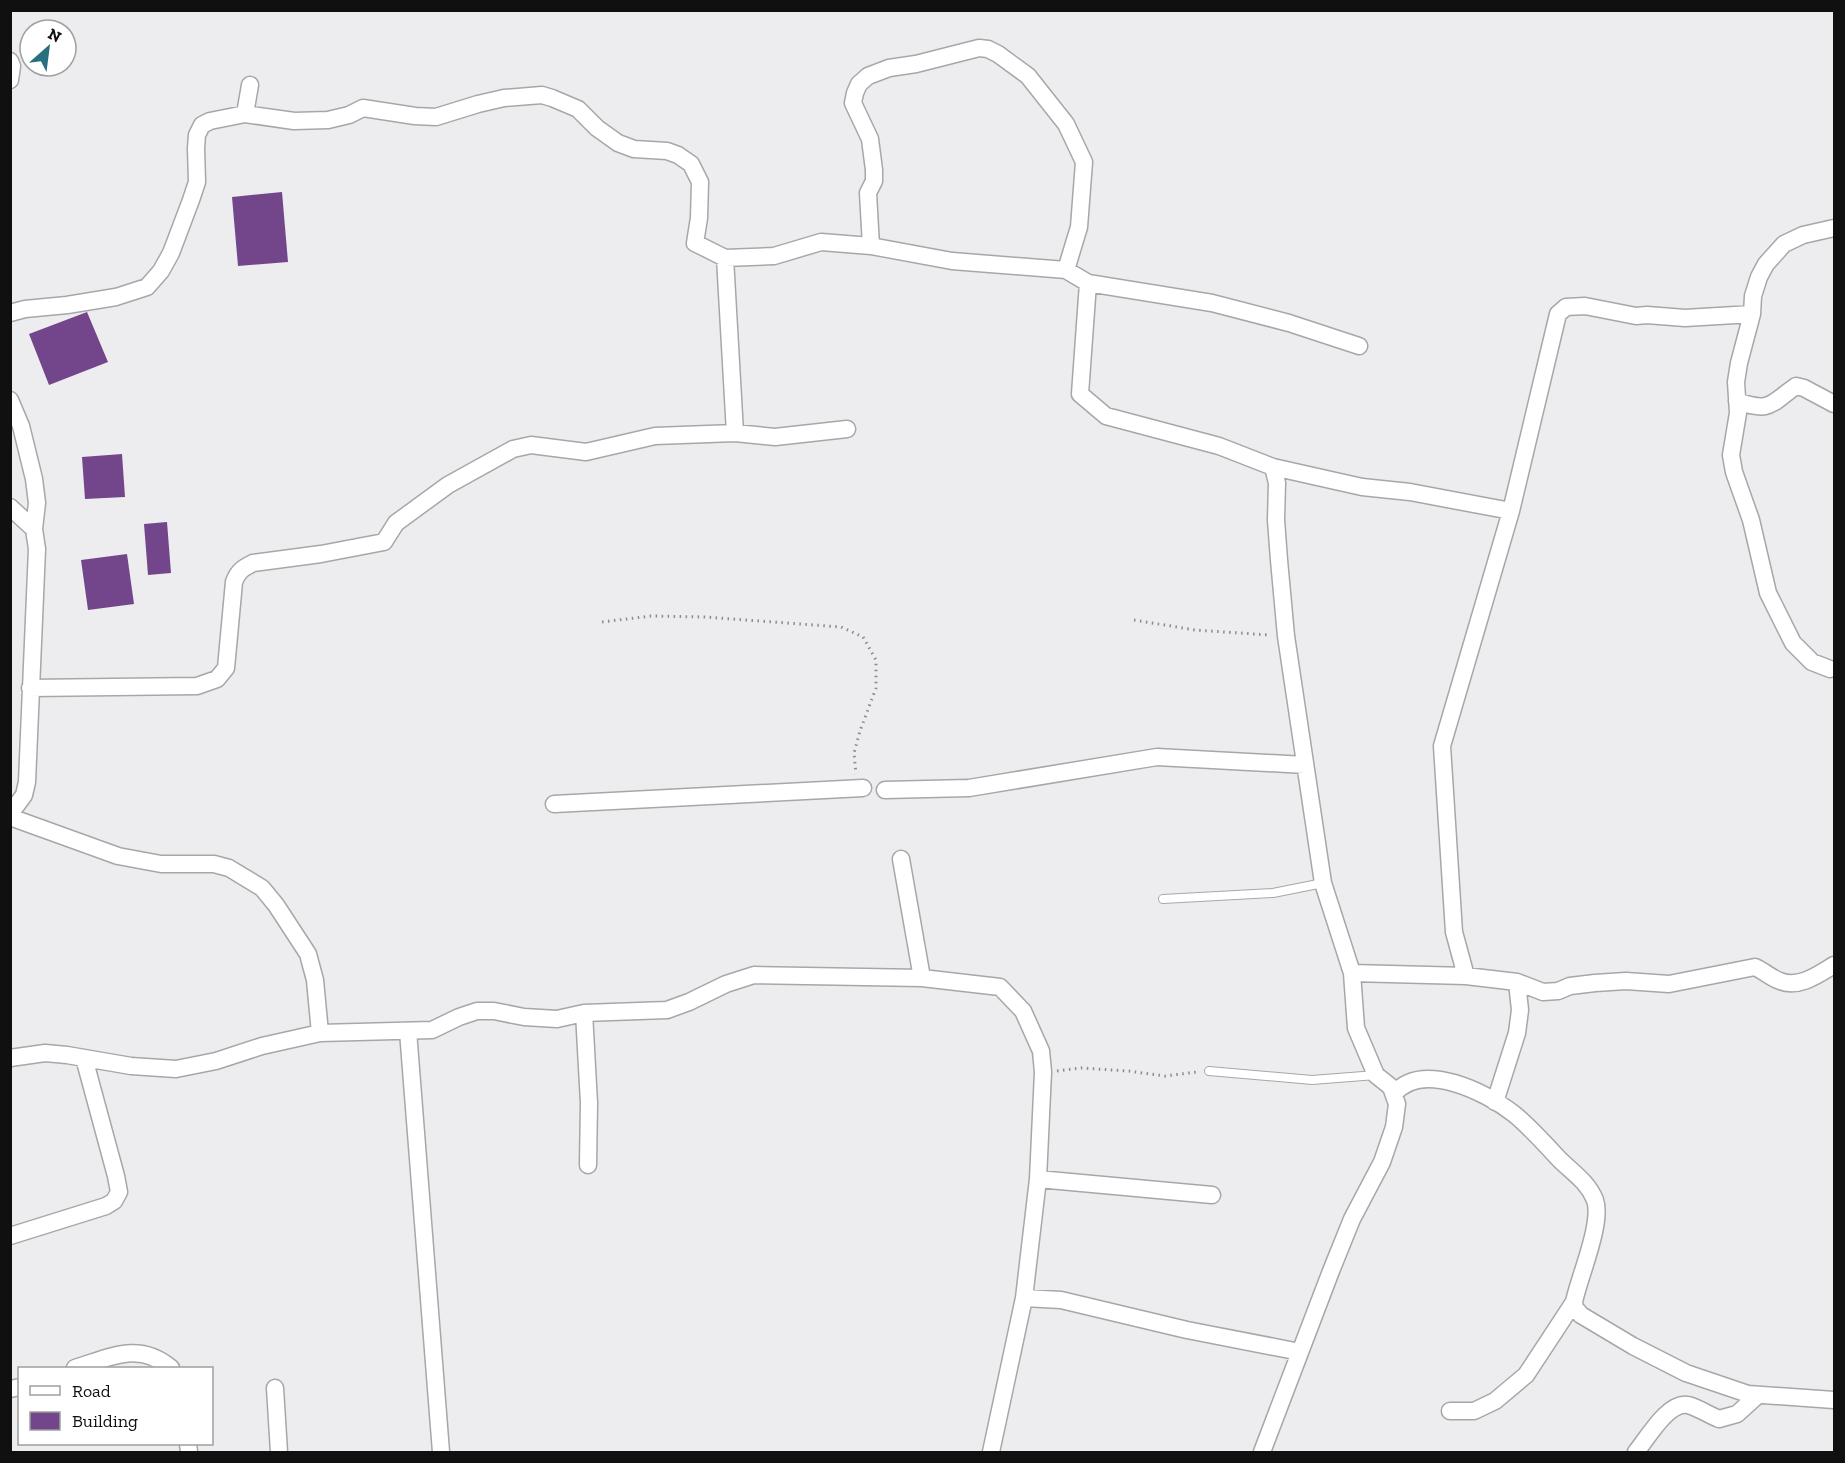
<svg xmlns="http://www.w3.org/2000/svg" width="1845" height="1463" font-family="'Zilla Slab',serif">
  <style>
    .building { fill: #73468b }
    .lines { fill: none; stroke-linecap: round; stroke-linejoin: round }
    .lane-casing { stroke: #a7a7aa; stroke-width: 10 }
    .street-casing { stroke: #a7a7aa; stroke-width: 19 }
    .path { stroke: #8b8b8d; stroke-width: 3; stroke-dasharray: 1.5 4.5; stroke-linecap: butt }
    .lane { stroke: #fff; stroke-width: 8 }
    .street { stroke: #fff; stroke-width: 16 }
  </style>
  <rect width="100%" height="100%" fill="#ededf0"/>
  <path class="building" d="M282,192l6,70 -50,4 -6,-69z
    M87,312l21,50 -59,23 -20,-51z
    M122,454l3,43 -40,2 -3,-42z
    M167,522l4,51 -23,2 -4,-51z
    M127,554l7,50 -46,6 -7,-50z"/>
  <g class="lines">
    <defs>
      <path id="lane" d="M1163,899l110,-6 50,-10
        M1209,1071l103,9 64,-5"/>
      <path id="street" d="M10,61l2,5 -2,14
        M245,114l5,-29
        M871,246l81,15 114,9 22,13 124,20 77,20 70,23
        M725,258l10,175
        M1088,283l-8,111 26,22 113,30 54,21 89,20 48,5 101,19
        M10,313l15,-4 42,-4 49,-8 31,-10 14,-16 10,-18 20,-53 6,-18 -1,-34 1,-13 5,-10 8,-4 35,-7 49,7 34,-1 21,-5 14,-7 52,8 21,1 42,-13 26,-6 38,-3 10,3 26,11 19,19 21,15 16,6 33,2 11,4 13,9 9,18 -1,36 -4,25 30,15 49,-2 47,-14 50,4 -3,-53 6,-12v-11l-4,-31 -17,-36 2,-10 4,-9 9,-8 21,-8 27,-4 63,-16 9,1 10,5 30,22 38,48 18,38 -5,65 -13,43
        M10,400l11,26 13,53 3,24 -3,26 3,20 -10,233 -3,13 -14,19
        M1737,401c34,12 33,3 59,-15l8,2 30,16
        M10,507l24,22
        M1830,669l-18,-7 -19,-19 -25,-50 -17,-73 -17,-48 -3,-17 7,-42 -2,-31 3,-19 13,-49 1,-18 6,-19 7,-13 18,-20 19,-9 31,-7
        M30,688l167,-2 20,-7 9,-11 8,-86c4,-11 9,-14 19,-19l68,-9 63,-12 12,-19 52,-38 65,-36 18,-4 55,7 69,-16 80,-3 40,4 72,-8
        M885,790l84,-2 188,-31 148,8
        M554,804l309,-16
        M10,817l108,39 43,8h53l15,4 33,20 14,17 32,49 7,26 5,53
        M901,859l21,119 78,9 23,24 18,40 2,21 -5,107 -14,119 37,2 126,30 113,22
        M1352,973l114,3 51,6 26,10 15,-1 12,-5 25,-3 31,-2 43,3 86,-17c9,4 16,11 25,14 19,8 39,-7 54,-16
        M1466,976l-12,-44 -12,-186 69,-235 47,-197 8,-7 19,-1 51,10 11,-1 38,3 67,-4
        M584,1013l5,90 -1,62
        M408,1031l33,421
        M10,1058l35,-5 22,2 64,11 45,3 40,-8 46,-15 58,-13 112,-3 27,-13 18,-6h17l30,6 33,2 27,-6 83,-3 22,-8 37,-18 28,-9 168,3
        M1394,1094c28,-34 92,-2 120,20 16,13 31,30 45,45 13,13 29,23 36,41 8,23 -16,77 -21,102l1,6 6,7 52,31 53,27 62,21 86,6
        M1495,1102l22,-69 3,-23 -3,-28
        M1038,1179l174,16
        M10,1236l96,-30 8,-5 5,-9 -3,-16 -32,-118
        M75,1368c36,-11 64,-27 96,0
        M275,1388l4,64
        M10,1389l10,-2
        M1450,1411h24l21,-10 31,-26 48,-73
        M188,1444l1,8
        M991,1452l33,-154
        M1262,1452l69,-181 21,-52 30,-57 12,-35 3,-23 -6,-17 -15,-12 -20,-47 -4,-55 -29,-90 -37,-247 -7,-76 -3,-40 1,-37 -4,-16
        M1636,1452c11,-13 32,-51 52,-47 11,3 21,10 31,14l18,-5 21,-19"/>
    </defs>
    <use href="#lane" class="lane-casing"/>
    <use href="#street" class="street-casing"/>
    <path class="path" d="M1134,620l61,10 74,5
      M602,622l49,-6 54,1 136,10 22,10 13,23v28l-16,43 -6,22 2,21
      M1057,1071l24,-3 47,3 37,5 32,-4"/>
    <use href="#lane" class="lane"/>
    <use href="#street" class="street"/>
  </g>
  <rect width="1845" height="1463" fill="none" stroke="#101011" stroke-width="24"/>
  <rect x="18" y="1367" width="195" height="78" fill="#ffffff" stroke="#9f9fa0" stroke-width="1.5"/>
  <rect x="30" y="1386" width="30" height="9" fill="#ffffff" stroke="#9f9fa0" stroke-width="1.5"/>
  <text x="72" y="1397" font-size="18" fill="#101011">Road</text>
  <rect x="30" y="1412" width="30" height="18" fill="#73468b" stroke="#9f9fa0" stroke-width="1.5"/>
  <text x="72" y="1427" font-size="18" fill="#101011">Building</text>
  <g transform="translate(48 48) rotate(28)"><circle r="28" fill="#ffffff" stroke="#9f9fa0" stroke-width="1.5"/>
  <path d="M0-4.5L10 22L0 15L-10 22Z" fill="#29707d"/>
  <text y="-9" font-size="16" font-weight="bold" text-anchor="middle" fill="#101011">N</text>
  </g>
</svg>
